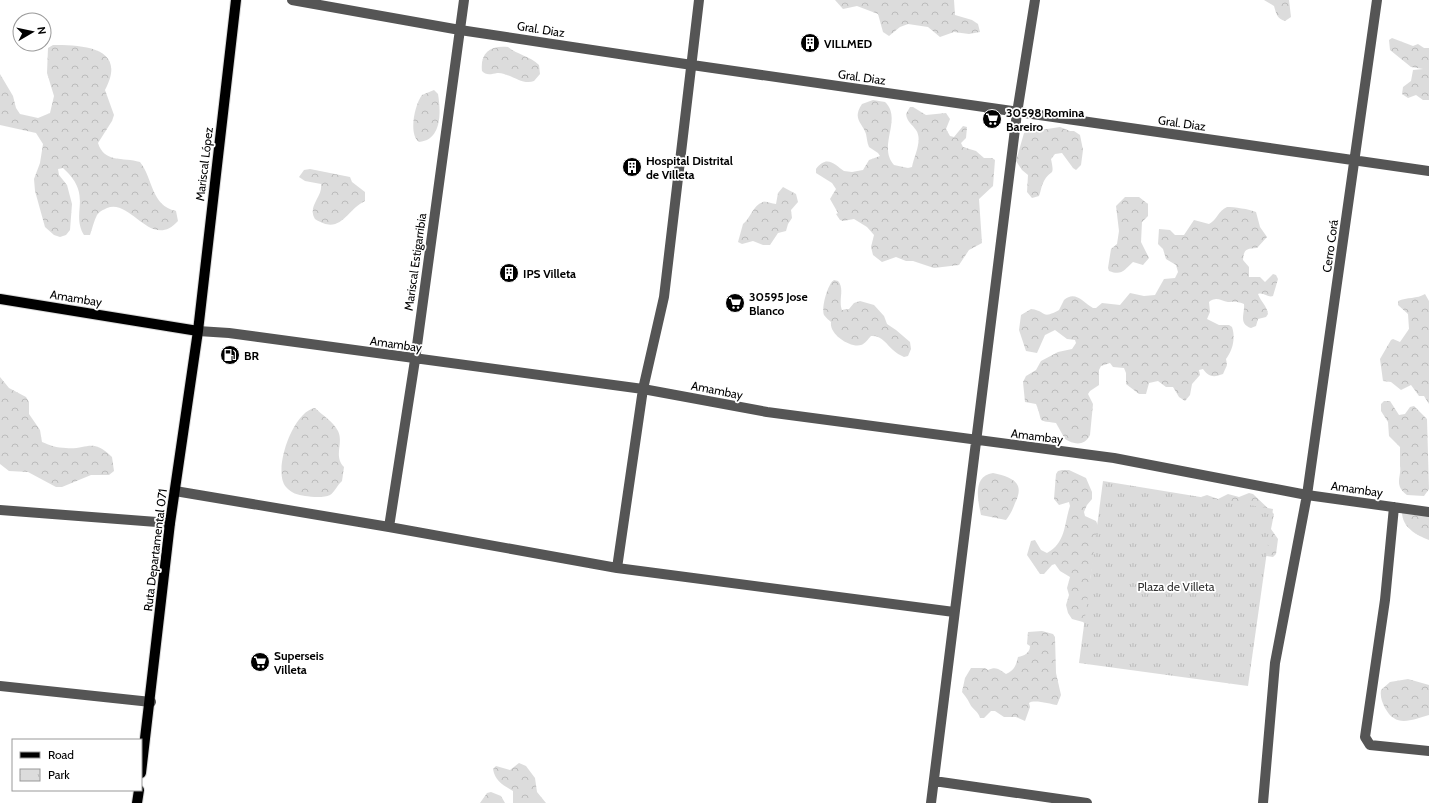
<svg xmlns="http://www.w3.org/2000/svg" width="1429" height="803" font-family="Cabin,sans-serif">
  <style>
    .forest { fill: url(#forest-crowns) }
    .park { fill: url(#park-tufts) }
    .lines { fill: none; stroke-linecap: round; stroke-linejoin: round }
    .major-casing { stroke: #dbdbdb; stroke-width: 12 }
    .minor { stroke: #555; stroke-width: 10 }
    .major { stroke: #000; stroke-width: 10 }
    .labels { text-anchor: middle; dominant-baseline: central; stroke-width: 3.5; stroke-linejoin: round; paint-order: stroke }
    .street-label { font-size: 12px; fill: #000; stroke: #fff }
    .poi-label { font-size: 12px; font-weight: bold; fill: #000; stroke: #fff; text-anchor: start }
    .park-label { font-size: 12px; fill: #333; stroke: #fff }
  </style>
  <defs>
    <pattern id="forest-crowns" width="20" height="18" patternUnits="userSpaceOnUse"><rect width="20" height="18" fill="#dcdcdc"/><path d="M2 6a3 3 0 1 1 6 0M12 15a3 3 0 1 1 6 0" fill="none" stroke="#bbb"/></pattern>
    <pattern id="park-tufts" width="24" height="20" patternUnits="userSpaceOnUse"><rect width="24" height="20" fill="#dcdcdc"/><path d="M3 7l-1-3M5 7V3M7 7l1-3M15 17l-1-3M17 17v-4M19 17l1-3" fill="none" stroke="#bbb"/></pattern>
  </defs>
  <rect width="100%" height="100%" fill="#fff"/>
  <path class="forest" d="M835,0h119l1,15 17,5 6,4 2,8 -11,2 -15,-2 -14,5 -12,-10 -20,-3 -8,3 -11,9 -6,-4 -5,-18 -21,-8 -14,3z
    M1264,0h25l2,17 -6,4c-8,-2 -9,-8 -11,-15z
    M1392,38l21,8 5,-2 6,4h5v52h-6l-7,-5 -8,3 -6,-4 1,-7 8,-6 2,-11 10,-1 -12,-2 -21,-17 -1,-10z
    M53,45c30,0 75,2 52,45l9,25 -2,6 -14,22c6,20 25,14 42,19 13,16 11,44 36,49l2,10c-27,30 -47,-23 -71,-13 -4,2 -7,3 -10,7 -3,6 -5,14 -7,20h-6c-14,-23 10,-39 -21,-67l-5,1 1,6 8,10 5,19 -2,26 -4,5 -6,2 -6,-2 -9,-8 -10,-36 -1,-12 6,-16 3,-19 -7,-11 -36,-8v-51l13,22 3,12 4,6 18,4 12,-5 4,-17 -7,-23 1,-25z
    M508,47c10,8 22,9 31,18l1,9 -6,7c-12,5 -25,-9 -37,-8 -5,1 -11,3 -15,-2 -2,-18 8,-26 26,-24z
    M434,90l4,4c3,18 4,46 -19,48 -11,-8 -4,-38 3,-47z
    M873,100l12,2c18,17 -8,44 9,63l14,3 4,-1c2,-11 11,-27 4,-37 -4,-6 -9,-8 -10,-16l4,-7h3l13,8 20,-2 4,6 -4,10 4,7 4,1 9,-11 4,1 -1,11 -5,5 2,4 13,4 8,7h8l3,2 -2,26 -14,13 3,44 -13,7 -10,15 -25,3 -21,-7h-7l-10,-4 -14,5 -9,-7 -2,-8 3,-12 -7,-8 -13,-8 -11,2 -3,-1 -4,-6 2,-1 -8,-14 6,-10 -4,-6 -16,-10v-4c11,-15 19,-4 28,2l8,1 11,-2 6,-10 11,-4 -2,-3 -9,-6c-2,-4 -2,-9 -3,-13 -4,-12 -14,-15 -4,-30z
    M1060,127l10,4h4l6,4 3,15 -2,15 -5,5 -3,-2 -11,-15 -7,1 -4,5c4,19 0,9 -7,22 -3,5 -3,10 -5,15l-7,2 -5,-6 1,-17 -6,-5 -6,-9 8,-28 4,-1z
    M310,169l40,8 2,5 13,10v9c-19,9 -24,35 -50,18 -8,-13 8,-22 6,-35l-16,-3 -6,-4 5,-7z
    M783,187l13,7 2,8 -7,8 1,8 -4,6 -2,7 -8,2 -8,12h-7l-10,-4 -11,3 -4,-2 5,-18c8,-6 9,-18 20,-22 4,-1 8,2 13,2l2,-11z
    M1125,197h14l9,7v12l-6,6 -1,20 8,16 -6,7 -10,-3c-9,8 -11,14 -24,9l-1,-3 3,-19 6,-5 2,-13 -3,-25z
    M1227,207c7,0 22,2 29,5l4,15 7,10 -10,11c-10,1 -13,0 -14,12l6,7v10h11l5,5 8,-8 3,1 2,4 -5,17c-5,2 -9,-4 -15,-2 3,8 9,12 10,20l-2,3 -8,2 -2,7 -5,2c-13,-5 -6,-14 -7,-24 -9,-3 -8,-2 -16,-2 -7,-1 -12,-6 -19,0l1,10 -3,7 12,6h10l3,2c4,12 0,24 -6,32l1,6 -4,9c-8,3 -14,4 -20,-5l-4,1 1,5 -8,9 -2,11 -5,6 -6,-4 -6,-10h-7l-8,-6 -9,2 -3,11h-7l-13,-10v-11l-2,-5 -11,-1 -3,-4 -9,3 -2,4v15l-9,6 -2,3 5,10 -3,31c-5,11 -16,10 -25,4l-9,-16c-21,-3 -12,0 -20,-19l-11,-2 -2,-20 3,-6 10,-6 5,-9 17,-9 14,-3 4,-6 -1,-3 -8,-1 -12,-9 -10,5 -8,18 -11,-2 -7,-21 2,-15 10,-6c16,2 10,11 28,1l5,-10c11,-10 19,2 29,8h3l6,-5 18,2 10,-12 14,3 11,-1 9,-16 11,-1 3,-6 -2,-7 -10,-6 -3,-10 -5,-5 1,-15 11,1 5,5h9l10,-15 15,4c8,-4 9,-13 18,-17z
    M834,280l4,1c7,8 0,19 4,29l7,-1 5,-6 6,-2 14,4 10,11 3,8 9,6 14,12 1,7 -3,7 -4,1c-4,-2 -8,-4 -11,-7 -7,-6 -11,-15 -22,-14 -3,3 -6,8 -10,9 -11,3 -32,-11 -30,-23 -2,-2 -5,-4 -7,-7 -3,-7 4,-32 10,-35z
    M1425,294l4,7v103l-5,-8h-5l-8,-11 -10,5 -10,-8 -8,-1 -3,-22 11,-19 2,-1 7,3 9,-13 -1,-15 -10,-9v-4c9,-4 19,-2 27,-7z
    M0,377l9,11 17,9 3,5v12l11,16 2,12c7,3 15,6 24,6 21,2 26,-11 46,9l2,14 -5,4h-18l-29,12h-6l-28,-15 -19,-1 -9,-7z
    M1384,401h6l9,14 6,-1 5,-7 4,-1 13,13 2,70 -5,7 -17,-1c-14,-10 -5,-19 -7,-29 0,-7 0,-12 0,-19l-11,-11 -1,-14 -7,-11v-7z
    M315,408c7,7 18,13 23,23 6,12 -5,25 6,36l-2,14c-5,4 -7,11 -12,14 -6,3 -18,2 -25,1 -7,-1 -14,-3 -19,-9 -14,-16 7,-76 29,-79z
    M1062,470h7l17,8 6,14v7l-5,6 -3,7 1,4 11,5 3,7 -9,52 5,5 -6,42 -6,-5 -11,-3 -4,-6 -2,-8 3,-10 -2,-7 3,-11 -10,-6 -5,-7 -3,1 -8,9h-4l-13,-19 4,-14 4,-1 6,10 6,3c19,-10 17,-29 23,-47l-1,-4 -10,3 -5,-6 2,-25 2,-3z
    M993,473c18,4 33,9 22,30 -2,6 -5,12 -9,17l-25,-5c-3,-15 -9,-39 12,-42z
    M1249,493l4,1 21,20 -3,15 7,10 -2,15 -3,3 -7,-1 -65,-59 6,-2 11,4 10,-5 11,3z
    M1429,509v31c-13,-5 -27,-13 -27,-28z
    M1042,631l11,3 2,3 1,36 5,22 -4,10c-7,-1 -23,-6 -28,-2l1,4 -5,14 -9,-4h-12l-9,-6h-4l-7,7h-4c-2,-7 -8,-9 -10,-14 -3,-6 -4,-7 -8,-12l3,-14 6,-10h14l3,2c9,-4 11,0 18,4 9,-4 10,-9 12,-17 6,-1 12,-4 12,-11l-3,-2 1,-12z
    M1408,679l21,6v30c-18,5 -33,13 -44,-7 -3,-6 -5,-11 -4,-18l9,-8z
    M519,763l7,3 9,12 2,14 9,11h-33v-12c-10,-6 -18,-10 -20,-22l3,-3 14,4z
    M491,792l10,4 4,7h-25l7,-10z"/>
  <path class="park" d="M1103,481l170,28 -25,177 -169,-23z"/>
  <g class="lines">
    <defs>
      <path id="major" d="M0,299l198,32
        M141,773l29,-250 28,-192 38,-331
        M137,803l2,-13"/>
    </defs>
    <use href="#major" class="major-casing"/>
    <path class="minor" d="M292,0l168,30 232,35 737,106
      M198,331l31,2 414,56 124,23 347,46 193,37 122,17
      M175,491l214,36 228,41 337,44
      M1394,507l-9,93 -20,137 5,8 59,6
      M0,510l170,13
      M389,527l26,-167 49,-360
      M617,568l26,-179 21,-92 35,-297
      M0,686l151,16
      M934,781l153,22
      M931,803l86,-690 18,-113
      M1263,803l12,-140 32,-168 70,-495"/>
    <use href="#major" class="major"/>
  </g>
  <defs>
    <symbol id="building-disc" viewBox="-11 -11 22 22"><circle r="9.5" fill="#000" stroke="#fff"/><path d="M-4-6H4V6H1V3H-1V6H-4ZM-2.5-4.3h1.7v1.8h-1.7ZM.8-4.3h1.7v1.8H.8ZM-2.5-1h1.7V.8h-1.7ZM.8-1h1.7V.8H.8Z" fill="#fff"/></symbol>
    <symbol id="supermarket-disc" viewBox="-11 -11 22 22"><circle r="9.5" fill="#000" stroke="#fff"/><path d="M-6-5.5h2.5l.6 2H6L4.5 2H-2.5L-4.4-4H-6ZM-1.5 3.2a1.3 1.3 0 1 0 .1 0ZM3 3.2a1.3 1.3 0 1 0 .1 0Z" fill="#fff"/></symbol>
    <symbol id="fuel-disc" viewBox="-11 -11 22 22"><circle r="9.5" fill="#000" stroke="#fff"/><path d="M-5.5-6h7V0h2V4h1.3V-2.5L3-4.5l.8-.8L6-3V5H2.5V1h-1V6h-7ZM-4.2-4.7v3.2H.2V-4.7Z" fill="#fff"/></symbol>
  </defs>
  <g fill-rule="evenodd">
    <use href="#building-disc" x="799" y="32" width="22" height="22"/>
    <use href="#supermarket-disc" x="981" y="108" width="22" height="22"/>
    <use href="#building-disc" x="621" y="156" width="22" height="22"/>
    <use href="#building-disc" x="498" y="262" width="22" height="22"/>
    <use href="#supermarket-disc" x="724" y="292" width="22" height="22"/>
    <use href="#fuel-disc" x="219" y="344" width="22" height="22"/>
    <use href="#supermarket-disc" x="249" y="651" width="22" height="22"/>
  </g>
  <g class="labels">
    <g class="street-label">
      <text transform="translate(541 29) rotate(9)">Gral. Diaz</text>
      <text transform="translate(862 77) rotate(8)">Gral. Diaz</text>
      <text transform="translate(1182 123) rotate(8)">Gral. Diaz</text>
      <text transform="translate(204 164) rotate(-83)">Mariscal López</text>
      <text transform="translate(1330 246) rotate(-82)">Cerro Corá</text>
      <text transform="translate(415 262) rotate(-82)">Mariscal Estigarribia</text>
      <text transform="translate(76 298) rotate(9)">Amambay</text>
      <text transform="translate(396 344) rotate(8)">Amambay</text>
      <text transform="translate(717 390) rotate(11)">Amambay</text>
      <text transform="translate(1037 436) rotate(7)">Amambay</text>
      <text transform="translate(1357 489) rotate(8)">Amambay</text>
      <text transform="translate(155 550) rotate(-83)">Ruta Departamental 071</text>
    </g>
    <g class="poi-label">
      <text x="824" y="43">VILLMED</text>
      <text x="1006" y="112">30598 Romina<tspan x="1006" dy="14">Bareiro</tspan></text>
      <text x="646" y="160">Hospital Distrital<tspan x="646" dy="14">de Villeta</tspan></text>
      <text x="523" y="273">IPS Villeta</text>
      <text x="749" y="296">30595 Jose<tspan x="749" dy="14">Blanco</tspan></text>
      <text x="244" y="355">BR</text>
      <text x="274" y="655">Superseis<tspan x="274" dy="14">Villeta</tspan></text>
    </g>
    <g class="park-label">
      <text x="1176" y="586">Plaza de Villeta</text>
    </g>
  </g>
  <rect x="12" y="739" width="130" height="52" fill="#ffffff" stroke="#999999"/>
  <rect x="20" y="752" width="20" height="6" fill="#000000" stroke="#999999"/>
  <text x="48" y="759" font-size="12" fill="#000000">Road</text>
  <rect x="20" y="769" width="20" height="12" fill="url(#park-tufts)" stroke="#999999"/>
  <text x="48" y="779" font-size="12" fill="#000000">Park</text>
  <g transform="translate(32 32) rotate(81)"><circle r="19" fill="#ffffff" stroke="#999999"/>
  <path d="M0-3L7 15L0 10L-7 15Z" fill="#000000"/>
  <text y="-6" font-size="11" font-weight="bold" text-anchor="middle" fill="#000000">N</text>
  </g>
</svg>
